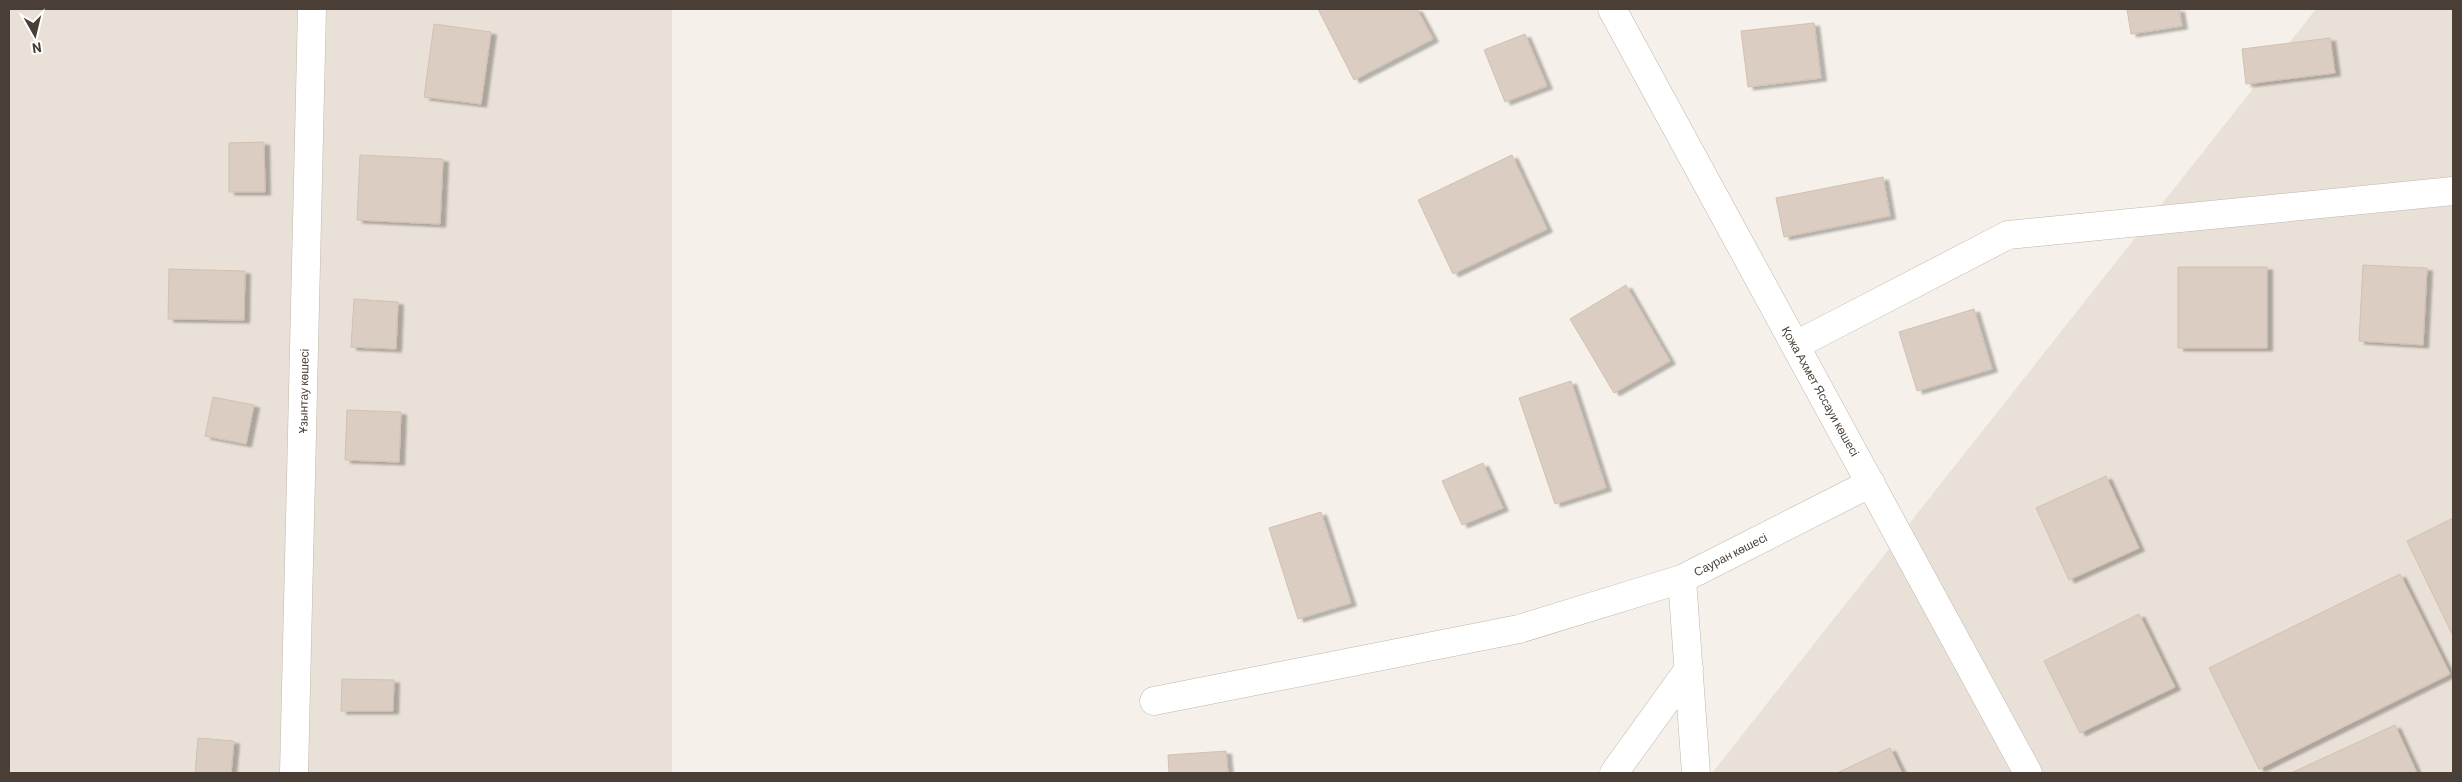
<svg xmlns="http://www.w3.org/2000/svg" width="2462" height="782" font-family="Barlow,sans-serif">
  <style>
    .residential { fill: #e9e1d7 }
    .building { fill: #dbcdc1; stroke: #d3c0b0; filter: url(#shadow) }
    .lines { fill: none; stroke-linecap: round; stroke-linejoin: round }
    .minor-casing { stroke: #c1b6ab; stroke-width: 29 }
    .minor { stroke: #fff; stroke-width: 28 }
    .labels { text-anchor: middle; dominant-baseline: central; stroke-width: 4; stroke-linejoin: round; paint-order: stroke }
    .street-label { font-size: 12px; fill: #493f37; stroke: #fff }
  </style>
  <defs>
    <filter id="shadow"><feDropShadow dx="5.5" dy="3" stdDeviation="1" flood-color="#0004"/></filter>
  </defs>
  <rect width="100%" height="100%" fill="#f5f0e9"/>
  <path class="residential" d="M9,9h663v764h-663z
    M2316,9h137v764h-741z"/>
  <path class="building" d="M1318,9h99l16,30 -79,41z
    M2127,9h52l3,17 -51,8z
    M1814,23l7,55 -73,9 -7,-56z
    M434,24l57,8 -10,72 -57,-7z
    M1525,34l22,52 -42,16 -21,-52z
    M2330,38l5,35 -89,11 -4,-35z
    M264,142l1,50h-36v-49z
    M360,155l83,4 -3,65 -83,-4z
    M1512,155l35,74 -94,45 -35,-74z
    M1883,177l7,39 -106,21 -8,-39z
    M2363,265l64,3 -4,77 -64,-4z
    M2178,267h89v81h-89z
    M169,269l76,2 -1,49 -76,-1z
    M1626,285l44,76 -56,32 -44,-74z
    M354,299l44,3 -2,47 -45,-2z
    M1974,309l18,60 -75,22 -18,-59z
    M1571,381l35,107 -51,16 -36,-106z
    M213,397l41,8 -8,39 -41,-8z
    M347,410l54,2 -2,50 -54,-2z
    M1483,463l20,45 -41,17 -20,-44z
    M2106,476l33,72 -70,32 -33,-72z
    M1321,512l30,91 -53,16 -29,-91z
    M2453,518v118l-46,-95z
    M2400,574l50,100 -191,95 -50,-101z
    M2139,614l36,73 -95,46 -36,-72z
    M342,679l52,1 -1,31h-52z
    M2395,725l22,48h-126z
    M198,738l36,3 -3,32h-36z
    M1890,748l12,25h-63v-1z
    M1226,751l2,22h-59l-1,-18z"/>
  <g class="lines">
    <defs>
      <path id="minor" d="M1612,9l416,764
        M1796,345l212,-110 445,-44
        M1154,701l365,-72 163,-50
        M294,773l18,-764
        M1614,773l75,-104
        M1696,773l-14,-194 189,-96"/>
    </defs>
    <use href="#minor" class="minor-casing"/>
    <use href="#minor" class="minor"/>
  </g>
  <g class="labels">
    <g class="street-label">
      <text transform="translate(303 391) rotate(-89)">Ұзынтау көшесі</text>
      <text transform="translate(1821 391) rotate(61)">Қожа Ахмет Яссауи көшесі</text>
      <text transform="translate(1730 554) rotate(-27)">Сауран көшесі</text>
    </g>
  </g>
  <rect width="2462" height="782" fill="none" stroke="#493f37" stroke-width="20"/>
  <g transform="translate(35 35) rotate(172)" stroke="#ffffff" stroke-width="4" paint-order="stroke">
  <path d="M0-4L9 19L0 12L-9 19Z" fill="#493f37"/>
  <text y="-8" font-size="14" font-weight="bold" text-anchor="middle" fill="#493f37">N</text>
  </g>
</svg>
